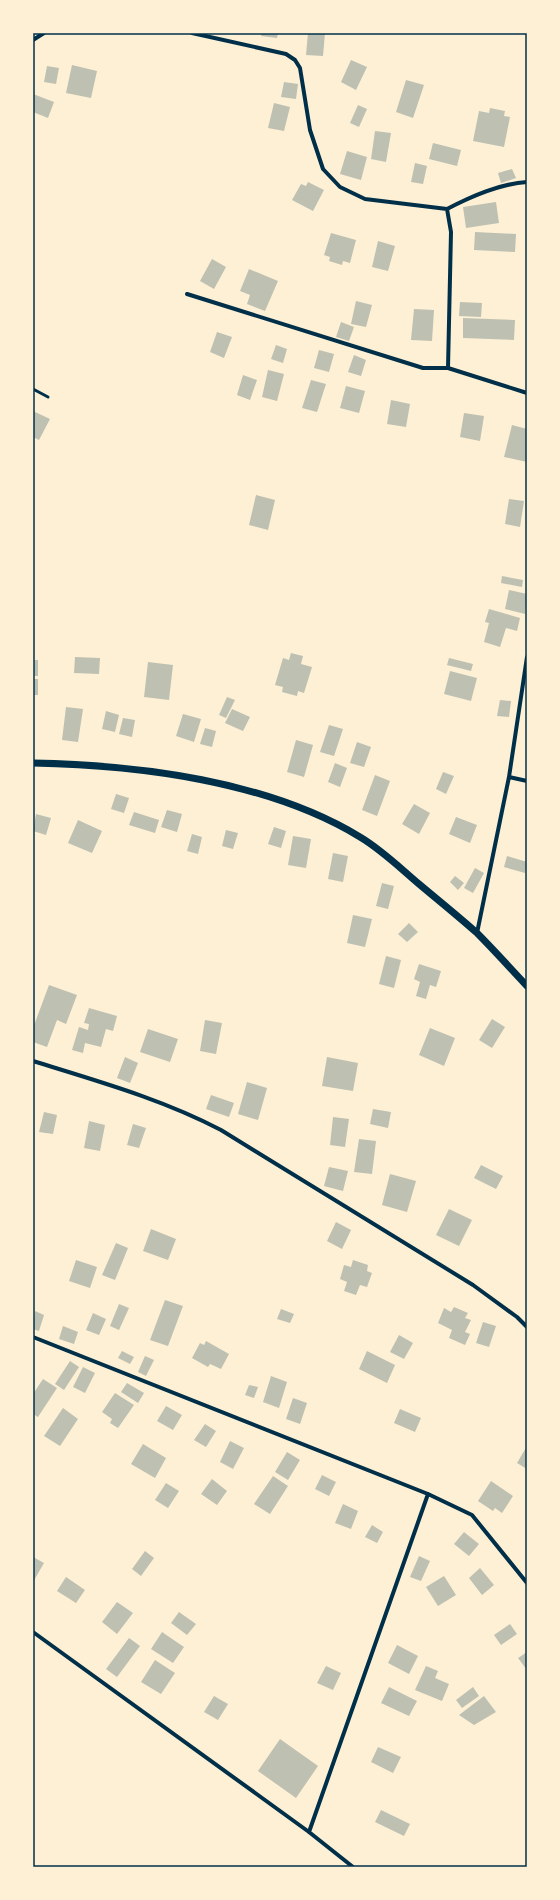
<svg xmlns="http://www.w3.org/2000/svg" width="560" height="1900" font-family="'Fira Sans Condensed',sans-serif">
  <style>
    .building { fill: #bec0b2 }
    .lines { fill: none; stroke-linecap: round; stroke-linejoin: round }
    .service { stroke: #003049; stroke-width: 3 }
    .minor { stroke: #003049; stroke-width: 4 }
    .tertiary { stroke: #003049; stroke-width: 7 }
    .neatline { fill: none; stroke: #003049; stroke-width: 1.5 }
  </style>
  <rect width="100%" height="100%" fill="#fdf0d5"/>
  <path class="building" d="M262,33h16l-1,5 -16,-2z
    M308,33h17l-2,23 -17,-1z
    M351,60l16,7 -11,23 -15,-8z
    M72,65l25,6 -6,27 -25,-5z
    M47,66l12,2 -3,16 -12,-2z
    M406,80l18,5 -11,33 -17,-6z
    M284,82l14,2 -2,15 -15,-2z
    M33,94l21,8 -6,16 -15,-6z
    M274,103l16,4 -6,24 -16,-3z
    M358,105l9,4 -8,18 -9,-4z
    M490,108l15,3 -1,5 6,1 -6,30 -31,-6 6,-30 10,2z
    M375,131l16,2 -5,29 -15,-3z
    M433,143l28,7 -4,16 -28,-7z
    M347,151l20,6 -6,23 -21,-6z
    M415,163l12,3 -4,18 -12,-2z
    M512,169l4,9 -15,5 -3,-10z
    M308,182l16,8 -11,21 -21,-11 9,-16 5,2z
    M496,202l3,21 -33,5 -3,-21z
    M475,232l41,2 -1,18 -41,-2z
    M331,233l25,7 -6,23 -7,-2 -1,4 -13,-4 1,-4 -6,-2z
    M378,241l17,5 -7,25 -16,-4z
    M212,259l14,8 -12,22 -14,-8z
    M249,269l29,12 -13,30 -18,-7 3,-9 -10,-4z
    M356,301l16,4 -6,22 -15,-3z
    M460,302l22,1 -1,14 -22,-1z
    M414,309l20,1 -2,31 -21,-1z
    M463,318l52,2 -1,20 -51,-2z
    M341,322l13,5 -5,14 -13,-4z
    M217,332l15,5 -8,21 -14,-6z
    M276,345l11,4 -4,14 -12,-4z
    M319,350l15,4 -5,18 -15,-4z
    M354,355l12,5 -5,16 -13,-4z
    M268,370l16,4 -7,27 -15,-4z
    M243,375l14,5 -7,20 -13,-5z
    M311,380l15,4 -9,28 -15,-4z
    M346,386l19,5 -6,22 -19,-5z
    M391,400l19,4 -4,23 -19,-3z
    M33,411l17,8 -11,21 -6,-3z
    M464,413l20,3 -4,25 -20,-4z
    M512,425l15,4v33l-23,-5z
    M256,495l19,5 -7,30 -19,-5z
    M509,499l15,2 -4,26 -15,-3z
    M502,576l21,4 -1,7 -21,-4z
    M509,590l18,4 -2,20 -20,-5z
    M489,609l31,9 -3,13 -11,-3 -6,19 -16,-5 5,-19 -4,-1z
    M291,653l12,3 -2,8 11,3 -8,26 -6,-2 -1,5 -15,-4 1,-5 -8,-2 8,-27 6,2z
    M75,657l25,1 -1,16 -25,-1z
    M449,658l24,6 -2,7 -24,-6z
    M33,660h5v16h-5z
    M148,662l25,3 -4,35 -25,-3z
    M450,671l27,7 -6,23 -27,-7z
    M33,679h5v16h-5z
    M227,697l8,3 -9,18 -7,-3z
    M500,700l11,1 -2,16 -12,-1z
    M66,707l17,2 -5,33 -16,-2z
    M232,709l18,8 -7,14 -18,-8z
    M106,711l13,4 -4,17 -13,-3z
    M183,714l18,5 -7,23 -18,-6z
    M123,718l12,2 -3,17 -13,-3z
    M329,725l14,4 -9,27 -14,-4z
    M205,728l11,3 -4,16 -12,-3z
    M296,740l17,5 -9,32 -17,-5z
    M357,742l14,5 -7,20 -14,-4z
    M335,763l12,5 -7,19 -12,-5z
    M443,772l11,4 -8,18 -10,-5z
    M375,775l15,6 -13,35 -15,-6z
    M116,794l13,4 -5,15 -13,-4z
    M414,804l16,9 -11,21 -17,-10z
    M167,810l15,4 -5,18 -16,-5z
    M134,812l25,8 -4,13 -26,-8z
    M36,814l15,4 -5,17 -13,-4z
    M456,817l21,8 -7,18 -21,-9z
    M78,820l24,11 -10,22 -24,-10z
    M274,827l12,4 -5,17 -13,-4z
    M226,830l12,3 -5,16 -11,-3z
    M192,834l10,3 -4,17 -11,-3z
    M293,836l18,3 -5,29 -18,-3z
    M333,853l15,3 -5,26 -15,-3z
    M507,856l20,6 -2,11 -21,-6z
    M475,868l9,5 -11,20 -9,-5z
    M455,876l9,7 -6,7 -8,-8z
    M382,883l12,3 -6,23 -12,-3z
    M353,915l19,4 -7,28 -18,-4z
    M409,923l9,9 -11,10 -9,-8z
    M386,956l15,4 -7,28 -15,-4z
    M419,964l22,7 -5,16 -6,-2 -4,14 -10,-3 4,-14 -6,-3z
    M49,985l28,10 -11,29 -9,-4 -10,27 -14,-5v-14z
    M89,1008l28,8 -4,15 -7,-2 -5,18 -16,-4 -2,10 -11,-3 7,-23 9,3 1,-6 -5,-1z
    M492,1019l13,8 -13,21 -13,-8z
    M205,1020l17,3 -6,31 -16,-3z
    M430,1028l25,10 -11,28 -25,-11z
    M148,1029l30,10 -8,23 -30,-10z
    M125,1057l13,6 -8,20 -13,-5z
    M327,1057l31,6 -5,28 -31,-5z
    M247,1082l20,6 -9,32 -20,-6z
    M211,1095l23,8 -5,14 -23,-8z
    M373,1109l18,3 -3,16 -18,-4z
    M44,1112l13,3 -4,19 -14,-2z
    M333,1117l16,2 -4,28 -15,-2z
    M89,1121l16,4 -5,26 -16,-3z
    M133,1124l13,4 -7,20 -12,-3z
    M359,1139l17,2 -4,33 -18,-2z
    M481,1165l22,11 -7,13 -22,-11z
    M329,1167l19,4 -5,20 -19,-5z
    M390,1174l26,7 -9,31 -25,-7z
    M449,1209l23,11 -13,26 -23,-11z
    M336,1222l15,8 -9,19 -15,-8z
    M151,1229l25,10 -8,21 -25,-9z
    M116,1243l12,5 -13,32 -13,-5z
    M76,1260l21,7 -7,21 -21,-7z
    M353,1260l15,5 -1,6 5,2 -5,14 -7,-2 -4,10 -12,-4 3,-9 -7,-3 4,-14 7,2z
    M165,1300l18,6 -15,40 -18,-6z
    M119,1304l10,4 -10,22 -9,-4z
    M454,1307l14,6 -3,5 6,2 -6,12 5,2 -5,11 -16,-7 3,-8 -14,-7 6,-15 7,4z
    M281,1309l13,5 -4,9 -13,-4z
    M35,1311l9,4 -5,16 -6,-2z
    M93,1313l13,6 -7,16 -13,-5z
    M483,1322l13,4 -7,21 -13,-4z
    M63,1326l15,6 -4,12 -15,-5z
    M399,1335l14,8 -9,16 -14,-7z
    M206,1341l23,13 -8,15 -11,-5 -2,3 -16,-9 8,-15 4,2z
    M122,1351l12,6 -4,7 -12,-6z
    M367,1351l28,14 -8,18 -28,-14z
    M145,1356l9,4 -8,16 -8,-4z
    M70,1361l9,6 -15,23 -9,-6z
    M83,1367l12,6 -10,20 -12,-6z
    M271,1376l16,6 -8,26 -16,-6z
    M43,1379l14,9 -19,29 -5,-3v-20z
    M127,1383l17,10 -6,10 -17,-11z
    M249,1385l9,2 -4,11 -9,-3z
    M115,1393l19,12 -16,23 -8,-5 2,-4 -10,-7z
    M293,1398l14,5 -7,21 -14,-5z
    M166,1406l16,9 -9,15 -16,-9z
    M63,1408l15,11 -18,27 -16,-10z
    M400,1409l21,9 -6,14 -21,-9z
    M205,1424l11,7 -10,16 -12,-7z
    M230,1441l14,7 -11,21 -13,-7z
    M143,1444l23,14 -11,20 -24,-14z
    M527,1446v23l-10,-6z
    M287,1452l13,8 -12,20 -13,-8z
    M322,1475l14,7 -7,14 -14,-7z
    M273,1476l15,10 -18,28 -16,-10z
    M212,1479l15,12 -10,14 -16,-11z
    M491,1481l22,15 -11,17 -7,-5 -2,3 -15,-10z
    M166,1483l13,8 -11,17 -13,-8z
    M343,1504l15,7 -7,18 -16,-6z
    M372,1525l11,7 -6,11 -12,-6z
    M464,1532l15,12 -10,12 -15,-12z
    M145,1551l9,7 -13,18 -9,-7z
    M419,1556l11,5 -9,20 -11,-4z
    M33,1557l11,6 -11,19z
    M480,1568l14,17 -12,10 -13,-17z
    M444,1576l12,19 -18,11 -12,-19z
    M66,1577l19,13 -9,13 -19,-12z
    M117,1602l16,11 -16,21 -15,-12z
    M179,1612l17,12 -9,11 -16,-12z
    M510,1624l7,10 -16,11 -7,-10z
    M162,1632l22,15 -11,16 -22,-14z
    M129,1638l11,8 -23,31 -11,-8z
    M397,1645l21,11 -9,18 -21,-11z
    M527,1652v18l-9,-12z
    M155,1660l20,13 -14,21 -20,-12z
    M326,1666l15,7 -8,17 -16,-7z
    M426,1666l12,5 -3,7 14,6 -7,17 -27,-11z
    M389,1687l28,14 -8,15 -28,-13z
    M473,1687l6,9 -17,12 -6,-8z
    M214,1696l14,8 -10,16 -14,-8z
    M484,1696l12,16 -22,13 -15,-10z
    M280,1739l38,27 -22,32 -38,-27z
    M378,1747l23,10 -8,16 -22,-11z
    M381,1810l29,14 -6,12 -29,-14z"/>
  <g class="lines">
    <path class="service" d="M33,389l15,8"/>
    <path class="minor" d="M192,33l94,21 9,6 5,8 10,62 13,39 17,18 25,12 82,10 4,23 -3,136 79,25
      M33,40l11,-7
      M447,209c25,-13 52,-25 80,-27
      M187,294l236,74h25
      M509,777l18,4
      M477,933l32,-156 18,-120
      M33,1061c64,20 129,38 188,69l252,155 44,32 10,10
      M33,1337l395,157 44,21 55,68
      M33,1632l276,200 44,35
      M309,1832l119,-338"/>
    <path class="tertiary" d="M33,763c106,2 235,18 327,74 22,13 40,31 59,47 19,16 39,32 58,49 17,17 33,35 50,53"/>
  </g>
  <rect width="560" height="1900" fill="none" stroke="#fdf0d5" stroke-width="68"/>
  <rect x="34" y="34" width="492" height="1832" class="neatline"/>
</svg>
